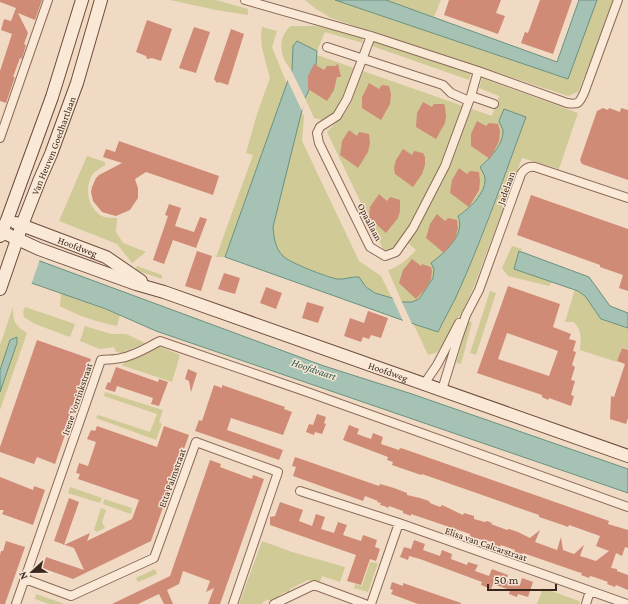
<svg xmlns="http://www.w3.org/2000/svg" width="628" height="604" font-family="'Crimson Pro',serif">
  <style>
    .green { fill: #cfca96 }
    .water { fill: #a5c2b4; stroke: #6b9180 }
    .pier { fill: #f0dac3 }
    .building { fill: #d08b77; fill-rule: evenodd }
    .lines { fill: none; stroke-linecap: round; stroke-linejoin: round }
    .street-casing { stroke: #8b6a59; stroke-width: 10 }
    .secondary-casing { stroke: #6d4b3c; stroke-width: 14 }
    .street { stroke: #fae9d6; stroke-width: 8 }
    .secondary { stroke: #fae9d6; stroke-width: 12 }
    .labels { text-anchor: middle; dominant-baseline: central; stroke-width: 3; stroke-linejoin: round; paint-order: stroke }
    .street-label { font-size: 10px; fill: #3a261d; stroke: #f7e5d3 }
    .water-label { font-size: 11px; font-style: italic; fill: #2c5a4f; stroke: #f7e5d3 }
  </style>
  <rect width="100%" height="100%" fill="#f0dac3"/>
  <path class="green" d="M170,0h46l32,9v6l-32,-5z
    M305,0h30l233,79 29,-79h18l-37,92 -10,4 -237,-78 -15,-9z
    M386,0h55l-7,17z
    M291,26h25l46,10 1,7 -38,-11 -8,19 -20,-10 -4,6 -1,23c-13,-12 -15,-33 -1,-44z
    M262,27l15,4 -5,16 15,37 -62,173h-9l37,-102 -7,-2 11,-39 13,-36 -8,-30 -1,-12z
    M374,40l30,9 67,25 -2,6 -97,-34z
    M317,55l37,13c-5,12 -17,51 -31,52 -3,0 -7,-2 -9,-2l-9,-20c6,-13 10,-28 12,-43z
    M363,71l100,35 -17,46 -13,28 -31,58 -6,10 -12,3 -57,-119 18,-19 6,-10z
    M482,78l96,35 -19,56 -37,-11 -48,128 -10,22 -22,38 -6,7 -8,2 -15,-32 25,8 37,-77 16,-40 35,-97 -22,-7 -5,11c1,3 3,6 4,9 1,14 -14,29 -23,37 2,4 5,8 5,12 1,14 -16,30 -27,37 8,20 -13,36 -27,47l3,6 -1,9 -14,21 -7,3h-10l-14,-32c12,-4 19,-10 28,-20l-8,-7 37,-66 13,-31 8,-30 6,-7 20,7 7,-20 -20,-8z
    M301,111l3,5 -2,25 57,120 22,15 11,22c-8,-3 -17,-4 -24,-10 -4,-4 -7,-8 -12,-12 -6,2 -12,4 -18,3 -10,-2 -48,-16 -55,-23 -8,-8 -9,-18 -10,-29z
    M87,156l18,6v3c-4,3 -10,6 -13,10 -8,14 -4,35 12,42 3,1 9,1 13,1l-1,14 7,11 23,9 -14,11 -15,-19 -58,-23z
    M512,246l10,3 -3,3 -5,17 38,13 -3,4 -41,-10 -6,-8z
    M137,266l25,9v4l-27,-9z
    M575,289l10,7 16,23 27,9v22l-6,-3 -5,15 -37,-12c1,-13 2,-18 -6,-28h-9z
    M490,291l6,2 -20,62 -6,-2z
    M61,293l59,22 -3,11c-20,-4 -39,-10 -57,-20z
    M13,307c0,15 2,18 14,26l-27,77v-65z
    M25,307l50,17 -5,13 -35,-13 -11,-7 -1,-5z
    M468,322h4l-11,42 -5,-1z
    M85,326l26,8h15l19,9 -23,10 -6,-1 -2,-5 -14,2 -20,-8z
    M159,346l21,9 -8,27 -51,-17z
    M105,392l58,18 -4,12 3,2 -6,16 -60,-22 2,-3 52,17 7,-18 -53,-18z
    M70,487l32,11 -2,5 -32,-10z
    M104,499l28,9 -1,6 -28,-10z
    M101,508l5,2 -4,12 3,6 -8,4 -3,-2z
    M262,541l30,11 53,15 -5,15 -18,-6 -2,6 -12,-2 -18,9 -1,3c-8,-1 -11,6 -17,9l-5,-1 -4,2 -1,2h-23z
    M370,562l8,1 -10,29 -14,-4 1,-4 7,2z
    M155,569l2,5 -19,8 -2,-4z
    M543,588l36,13 1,3h-43z
    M36,594l29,10h-16l-14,-5z"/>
  <path class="water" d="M335,0h51l171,62 22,-62h18l-29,79z
    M297,41l20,10 -1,14 -7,17v8l-4,8 -32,129c1,11 2,21 10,29 7,7 44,21 54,23 8,1 15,-3 22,-2l7,10 9,6 17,5 10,4h10l7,-3 14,-21 1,-9 -3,-6c13,-10 35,-28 27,-47 11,-7 28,-23 27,-37 0,-4 -3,-8 -5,-12 9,-8 24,-23 23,-37 -1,-2 -3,-6 -4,-9l5,-12 22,8c-21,57 -41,115 -66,171 -6,15 -15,29 -22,44l-39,-13 -174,-62 62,-174 5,-13 1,-24z
    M0,248l40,13 284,105 88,28 216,75v24l-472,-162 -50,-22 -106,-37z
    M519,251l70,26 21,29 18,7v15l-27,-9 -16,-23 -7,-5 -64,-22z
    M17,337v6l-17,49v-22l10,-30z"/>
  <path class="pier" d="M290,68l16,32 -4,11 -15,-32z
    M0,246l40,13 -9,26 -31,-10z
    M392,297l9,3 12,26 -9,-3z"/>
  <path class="building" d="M0,0h42l-7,20 -17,-7 10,20 -4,11 2,1 -4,14 -2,-1 -7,19h2l-9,26 -6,-2v-30l12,-37 -11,-4 3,-11 7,2 5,-13 -16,-6z
    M449,0h52l-5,13 9,3 -7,18 -54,-19z
    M540,0h32l-19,54 -32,-11 4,-11 3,1z
    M147,20l25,9 -11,32 -9,-3 -5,1 -1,-3 -10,-4z
    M194,27l16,5 -14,41 -17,-5z
    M231,29l13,5 -16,51 -9,-3 -2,1 -3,-4z
    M314,64l10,6 3,-4h8l3,-2 3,13h-4l-3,13 -7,11 -19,-12v-13z
    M369,83l10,6 3,-4 7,1 2,8 -1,10 -9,16 -19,-12v-11z
    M423,102l9,5 2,-3h10l1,3 1,9 -1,7 -9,16 -20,-12 1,-14z
    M603,108l5,2 1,-2 11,4 1,-4 7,2v70l-46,-16 -2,-4 17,-49z
    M477,121l9,5 3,-3 9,1 2,7 -1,10 -9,18 -19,-13v-12z
    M349,130l8,6 2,-4 10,2 1,9 -2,9 -10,16 -18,-13 2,-14z
    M119,141l100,35 -6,19 -67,-23 -11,7 3,9v10l-8,12 -14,6 -4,-1 -10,-3 -9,-11 -2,-9 1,-5 4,-9 3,-3 23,-12 -19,-6 3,-8 9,3z
    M403,149l9,6 2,-4 9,2 2,4v8l-3,9 -9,13 -18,-13 -1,-6 2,-8z
    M459,168l8,6 3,-3 9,1 1,9 -1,9 -10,17 -19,-14 2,-13z
    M379,194l8,7 3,-4 10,3v11l-2,7 -12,15 -17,-15 1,-11z
    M531,195l97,34v62l-9,-3 4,-13 -23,-8v-2l-83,-30z
    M169,204l12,4 -6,18 19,6 6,-15 7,2 -11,29 -23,-8 -9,24 -11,-4 15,-44 -3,-1z
    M437,214l8,7 3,-3 9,2 1,8 -3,11 -11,14 -18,-15 4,-14z
    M197,251l15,5 -11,35 -16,-5z
    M412,259l9,7 1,-2 9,3 1,4 -1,8 -4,8 -11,12 -17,-16 4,-13z
    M224,273l16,5 -5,16 -17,-5z
    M508,286l52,18 -7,23 18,7 -2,5 7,2 -3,10 3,1 -4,13 3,2 -4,13 4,1 -4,14 3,1 -3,10 -22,-8 -1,2 -6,-3v-2l-65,-22zM507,333l51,18 -9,25 -51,-17z
    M266,287l16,6 -6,16 -16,-6z
    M307,302l17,5 -6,16 -16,-5z
    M368,311l20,7 -7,20 -10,-3 -2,4 -6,-2 -2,5 -17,-6 6,-18 14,5z
    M37,340l54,19 -15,45 -2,-1 -6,19 -5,12 2,1 -10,29 -18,-7 -3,7 -34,-12v-5z
    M622,348l6,2v68l-2,6 -16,-5 1,-23 3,1 11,-33 -8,-3z
    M116,367l42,15 1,-3 9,3 -9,24 -8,-2 2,-6 -36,-12 -2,6 -10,-3 3,-7 2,1z
    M188,369l9,4 -6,19 -2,-11 -4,-2z
    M214,385l8,3v-3l6,2 57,20 -1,2 8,3 -9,23 -52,-17 -4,12 56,20 -4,10 -84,-29 4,-11 3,1z
    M317,414l9,3 -2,6 2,1 -4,10 -7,-2 -1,3 -8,-3 3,-8 4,1z
    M349,425l10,4 -2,5 14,5 2,-6 10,4 -2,7 18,6 1,-2 4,1 205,72 -1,3 20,6v18l-3,-1 -3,9 -6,-3 -5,15 6,1v2l11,4v15l-12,-5 -1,2 -8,-3 1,-2 -14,-5 -4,-1 -1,2 -8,-3 1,-2 -4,-1 -55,-19 -1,1 -8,-2 1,-2 -14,-5 -1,2 -4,-2 -4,-1 1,-2 -19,-4 -4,-2v-2l-59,-20v2l-8,-3v-2l-14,-5 -1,2 -4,-2 -4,-1 1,-2 -4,-1 1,-1 -13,-5 -2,5 -70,-25 3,-9 -4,-1 3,-9 84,29 1,-2 14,4 13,5v2l13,3 9,3 1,2 10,4 2,-2 21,10 1,-2 10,3v3l11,3 2,-1 5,2 -1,1 16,6 2,-1 9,3 12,6 10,-8 -5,12 22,8 4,-13 2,13 11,4 10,-9 -4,11 16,5 13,-10 -13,-5 4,-10 -31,-11 -1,2 -11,-4 -18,-6v-2l-117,-41 -1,1 -29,-10 1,-3 -6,-2 1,-3 -45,-17z
    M97,426l60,21 7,-21 25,9 -38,106 -78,38 -31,-11 4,-11 38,13 -10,-22 -20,-7 15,-43 10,4 -15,43 26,-12 -3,8 45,-22 7,-19 -61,-21 2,-5 -4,-1 3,-10 9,3 8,-24 -9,-3 4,-9 4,1z
    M210,460l11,4 -1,3 32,12 1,-4 11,4 -44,125h-12l6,-16 -8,4 4,-11 -27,-10 -4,13 -12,6 6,14h-9l-5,-10 -21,10h-26l58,-28z
    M0,477l33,13 1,-4 11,4 -12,35 -31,-11 2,-4h-4z
    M280,502l23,8 -4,11 13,5 4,-12 9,3 -4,12 13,4 4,-11 9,3 -4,10 18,6 2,-6 14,5 -2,7 5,2 -4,12 -6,-2 -9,26 -14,-4 9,-26 -86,-30v-8l5,-1z
    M414,540l11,4 -2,6 17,6 2,-6 10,4 -1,5 16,6 1,-3 10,3 -3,6 14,5 3,-7 16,6 -2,5 14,5 2,-7 11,4 -5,15 -10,-3 -1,3 -8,-3 1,-4 -17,-6 -2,5 -10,-4 1,-3 -62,-23 -11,-3 -1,4 -8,-3 4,-10 7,2z
    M6,541l19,6 -20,57h-5v-49l1,-4h2z
    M392,582l11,4v-3l58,20v1h-43l-27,-10 2,-4 -3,-1z"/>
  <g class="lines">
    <defs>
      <path id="street" d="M245,0l126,36 107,35 89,32c12,2 12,0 17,-10l34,-93
        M371,36l-24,63 -10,17 -17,11 -3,6 2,10 51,104 15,9 11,-4 17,-24 32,-62 24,-65
        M327,47l116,38 8,8 18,8 2,-5 23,8
        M471,96l7,-25
        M0,138l48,-138
        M424,384l13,-19 22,-42
        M442,390l15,-49 9,-26 13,-25 42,-116c4,-6 8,-8 14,-7l93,31
        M300,491l99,32 228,81
        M25,579l46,17 83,-38 42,-116 82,30 -45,132
        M16,604l85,-244c7,-1 13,0 20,-2 13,-2 27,-11 39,-17l150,52 318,114
        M274,604l40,-19 51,19
        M371,604l28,-81
        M586,604l4,-13"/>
      <g id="secondary">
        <path id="s1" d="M16,223l90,34 35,24"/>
        <path id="s2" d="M0,231l39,18 97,35 28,8 464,164"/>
        <path d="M0,236l7,-16 45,-123 30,-97"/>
        <path id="s3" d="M0,289l22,-64 18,-46 11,-25 26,-71 24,-83"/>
      </g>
    </defs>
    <use href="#street" class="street-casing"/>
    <use href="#secondary" class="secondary-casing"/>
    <use href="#street" class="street"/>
    <use href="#secondary" class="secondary"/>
  </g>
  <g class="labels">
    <g class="street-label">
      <text stroke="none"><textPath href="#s3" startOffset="153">Van Heuven Goedhartlaan</textPath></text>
      <text transform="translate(506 188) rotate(-70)">Jadelaan</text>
      <text transform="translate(370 222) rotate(62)">Opaallaan</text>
      <text stroke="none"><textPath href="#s1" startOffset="66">Hoofdweg</textPath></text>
      <text stroke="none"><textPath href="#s2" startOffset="413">Hoofdweg</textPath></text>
      <text transform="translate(77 399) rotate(-71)">Irene Vorrinkstraat</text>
      <text transform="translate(172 478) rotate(-70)">Etta Palmstraat</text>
      <text transform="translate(486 544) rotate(19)">Elisa van Calcarstraat</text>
    </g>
    <g class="water-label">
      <text transform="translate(314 369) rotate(19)">Hoofdvaart</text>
    </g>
  </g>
  <g transform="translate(32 572) rotate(248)" stroke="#f7e5d3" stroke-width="3" paint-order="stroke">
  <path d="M0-3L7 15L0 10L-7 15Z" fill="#3a261d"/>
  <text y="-6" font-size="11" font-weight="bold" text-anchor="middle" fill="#3a261d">N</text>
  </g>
  <path d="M488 584v6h68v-6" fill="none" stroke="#3a261d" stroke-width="2"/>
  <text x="494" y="584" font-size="12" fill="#3a261d" stroke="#f7e5d3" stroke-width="3" paint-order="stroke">50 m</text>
</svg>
